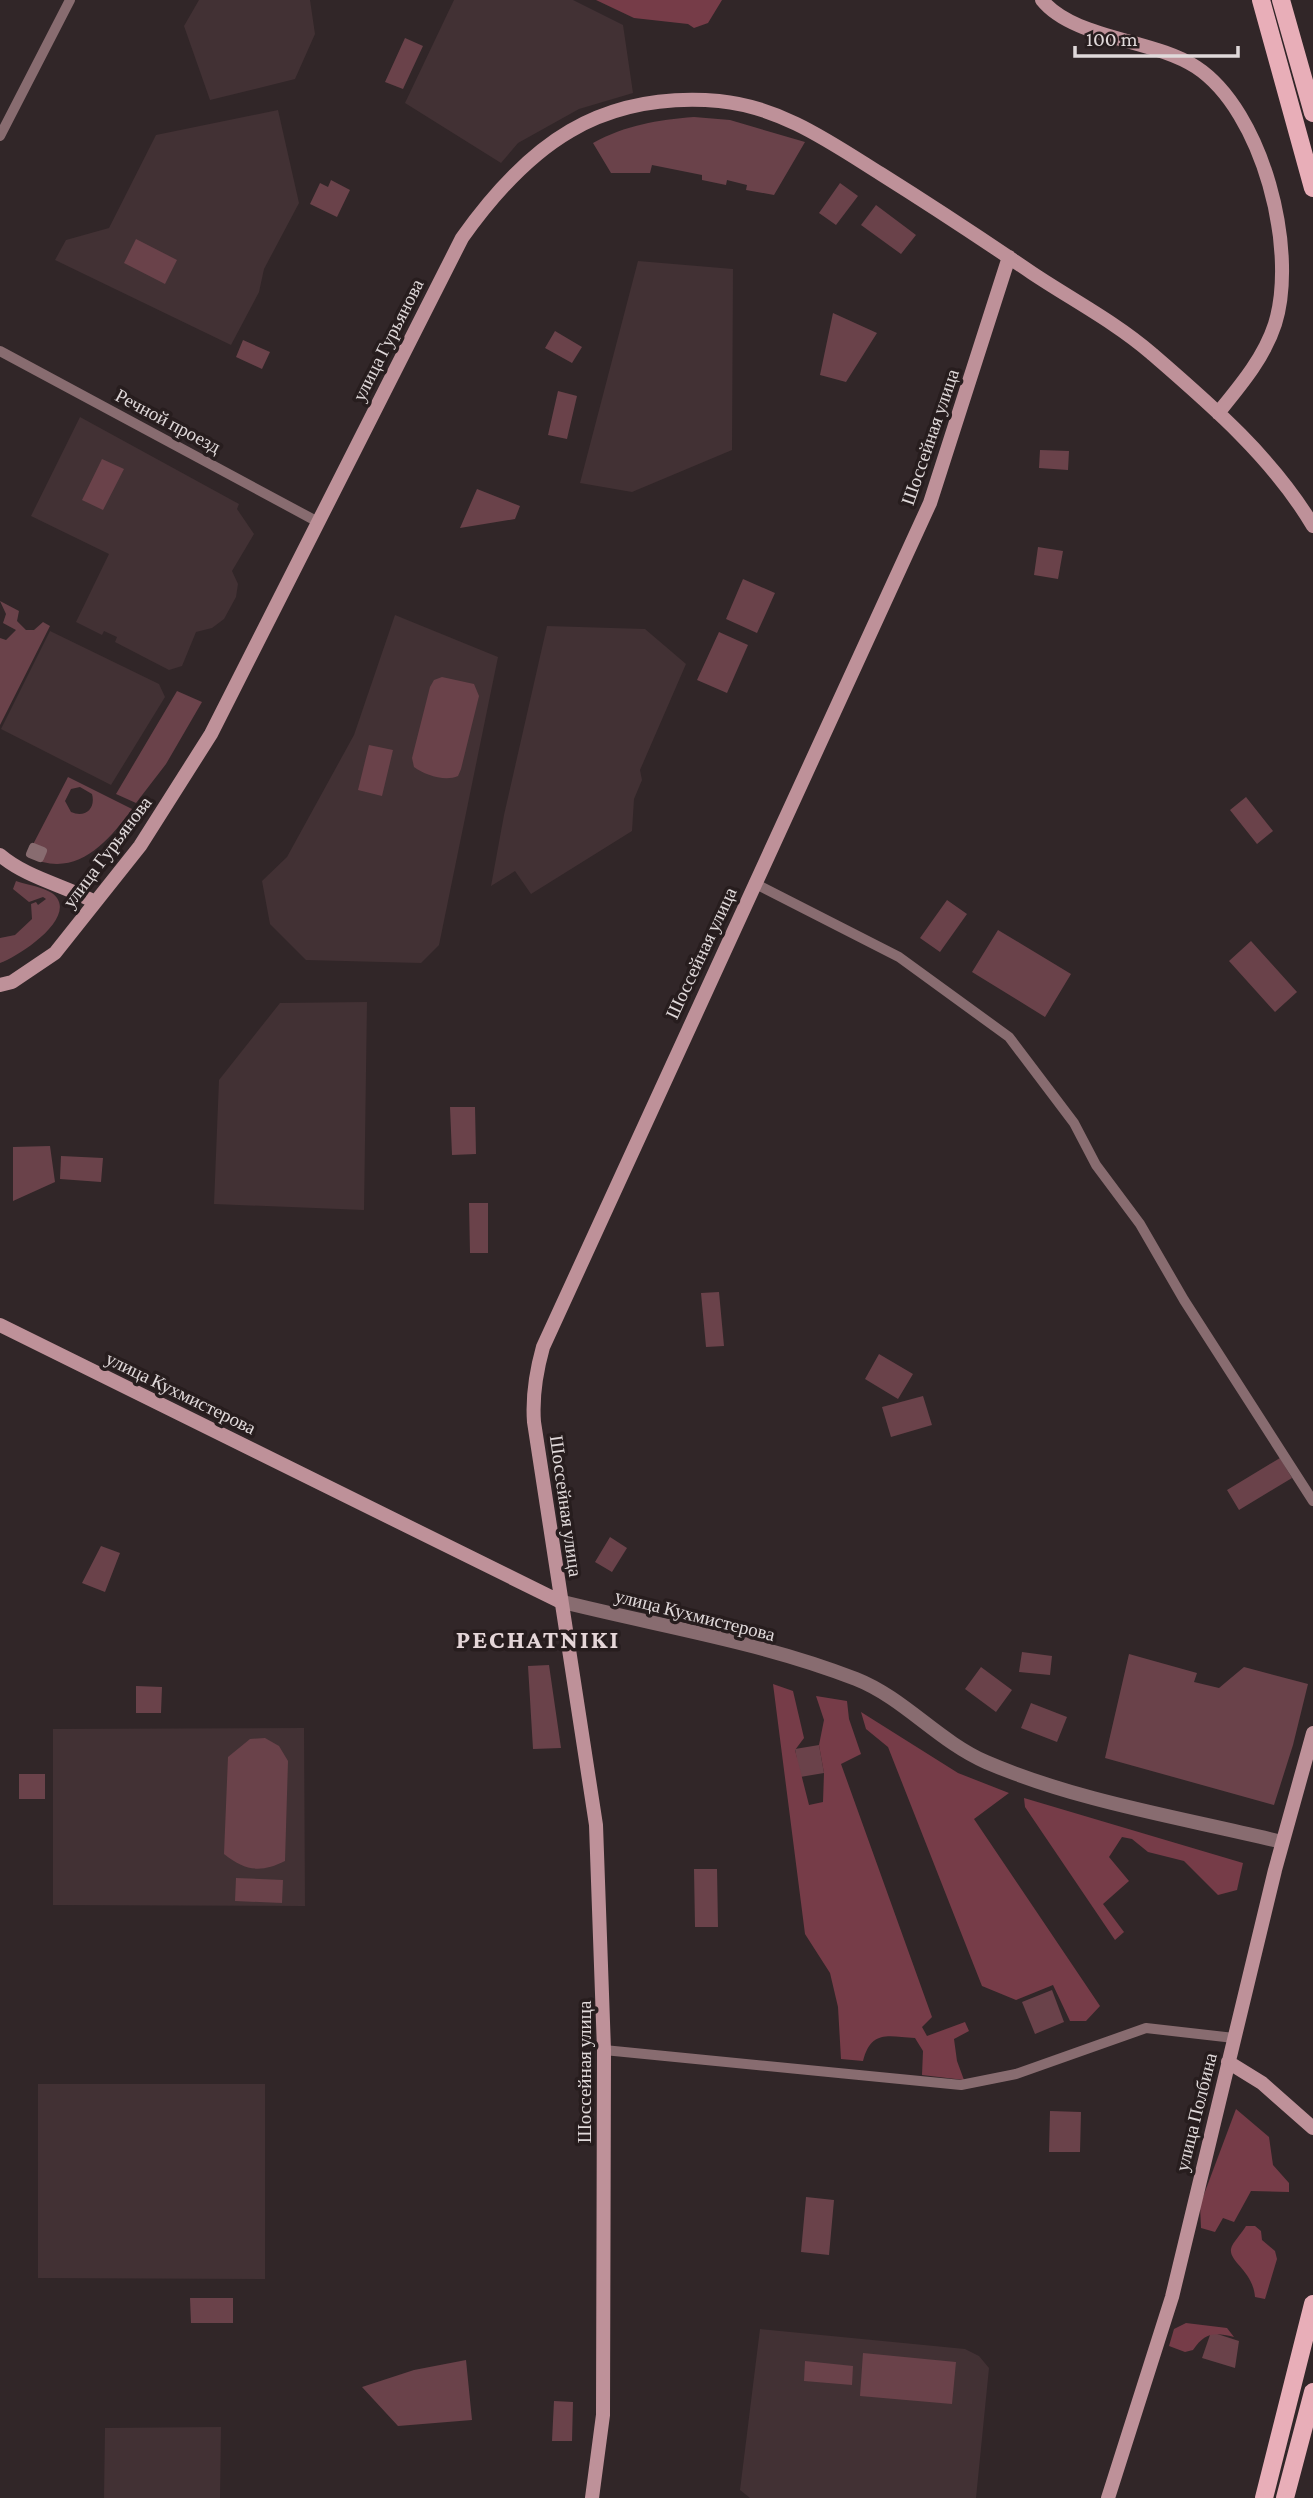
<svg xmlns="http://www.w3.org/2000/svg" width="1313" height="2498" font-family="'Crimson Pro',serif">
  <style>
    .built { fill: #423134 }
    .green { fill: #6a424a; fill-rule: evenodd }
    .forest { fill: #763c48 }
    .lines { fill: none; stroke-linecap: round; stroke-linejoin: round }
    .pedestrian { stroke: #886c70; stroke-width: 8 }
    .minor { stroke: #886c70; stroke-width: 10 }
    .tertiary { stroke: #886c70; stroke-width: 14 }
    .secondary { stroke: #be9199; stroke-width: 14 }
    .primary { stroke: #e8aeb8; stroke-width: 18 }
    .labels { text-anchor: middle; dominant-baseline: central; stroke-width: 7; stroke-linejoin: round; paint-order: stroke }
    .street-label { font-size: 19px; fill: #e0d9da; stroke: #271d1e }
    .district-label { font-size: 26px; font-weight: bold; letter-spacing: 2px; fill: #e5d6d8; stroke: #271d1e }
  </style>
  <rect width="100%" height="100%" fill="#312628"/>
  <path class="built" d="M199,0h111l5,34 -20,45 -85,21 -26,-74z
    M454,0h119l50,25 10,68 -54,16 -61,34 -17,20 -96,-60z
    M278,110l21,93 -35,66 -5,23 -28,53 -176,-85 11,-20 43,-12 47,-93z
    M638,261l95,8 -1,181 -100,42 -52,-9z
    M80,417l159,87 -2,5 17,25 -22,37 6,13 -2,13 -12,22 -12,9 -16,4 -14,34 -13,4 -54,-28 2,-5 -13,-6 -2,4 -26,-13 33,-68 -78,-38z
    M395,615l103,42 -59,288 -18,18 -115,-3 -36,-36 -8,-43 25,-24 67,-122z
    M547,626l98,3 41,35 -46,106 2,10 -8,19 -2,32 -101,63 -16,-23 -24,15 13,-71z
    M50,631l109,53 6,13 -54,88 -110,-56z
    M367,1002l-3,208 -150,-6 5,-124 61,-77z
    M304,1728l1,178 -252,-1v-176z
    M38,2084h227v195l-227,-1z
    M760,2329l205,20 14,7 10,12 -13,130h-226l-10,-8z
    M221,2427l-1,71h-116l1,-70z"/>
  <path class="green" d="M405,38l18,8 -20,43 -18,-7z
    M694,117l36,3 75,22 -31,53 -28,-5 1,-5 -20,-5 -1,5 -24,-5v-5l-50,-10 -2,8h-39l-18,-30c33,-18 64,-23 101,-26z
    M331,180l19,10 -13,27 -27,-13 10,-21 8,4z
    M840,183l18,13 -22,29 -17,-12z
    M876,205l40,30 -15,19 -40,-29z
    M136,239l41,21 -12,24 -41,-21z
    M833,313l44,20 -31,49 -26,-7z
    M555,331l27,16 -10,16 -27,-15z
    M243,340l27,12 -8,17 -26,-12z
    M558,391l19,5 -10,43 -19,-4z
    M1040,450l29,1 -1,19 -29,-2z
    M102,459l22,10 -21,41 -21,-10z
    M477,489l43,17 -5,13 -55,9z
    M1038,547l25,4 -5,28 -24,-4z
    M743,579l32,14 -18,40 -31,-14z
    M0,601l19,10 -2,10 9,9h8l9,-8 7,4 -50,99v-87l6,2 10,-10 -13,-7 3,-9z
    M719,632l29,13 -21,48 -30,-13z
    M442,677l32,7 5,12 -18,73 -3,7c-13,6 -33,-1 -44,-9l-2,-9 18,-71 4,-7z
    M177,691l25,11 -36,62 -30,39 -20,-9z
    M369,745l24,5 -11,46 -24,-6z
    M68,777l64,32c-26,36 -58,71 -105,47zM80,787l12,7c4,15 -7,24 -21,18l-6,-11 6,-12z
    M1246,797l27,34 -16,13 -27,-34z
    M16,881c11,4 35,7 41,17 16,23 -39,59 -57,65v-25l15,-3 17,-16 -1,-15 5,-2 2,3 8,-6 -3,-2 -14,5 -16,-13z
    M947,900l20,14 -27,38 -20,-14z
    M998,930l73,44 -26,43 -73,-45z
    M1251,941l46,51 -22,20 -46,-51z
    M450,1107h25l1,47 -24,1z
    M50,1146l5,36 -42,19v-54z
    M61,1156l42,2 -2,24 -41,-3z
    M469,1203h19v50h-18z
    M719,1292l5,54 -18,1 -5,-54z
    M879,1354l34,20 -15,25 -33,-20z
    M923,1396l9,29 -41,12 -9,-30z
    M1280,1458l12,20 -53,32 -12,-20z
    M610,1537l17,11 -15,24 -17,-10z
    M101,1546l19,7 -15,39 -23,-9z
    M1022,1652l30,4 -2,19 -31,-3z
    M1129,1654l68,19 -3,9 25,6 25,-21 64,17 -15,61 -19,60 -169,-47z
    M549,1665l12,83 -28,1 -5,-83z
    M981,1667l31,23 -16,22 -31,-23z
    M136,1686l26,1 -1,26h-25z
    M1031,1703l36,14 -10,25 -36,-14z
    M265,1738l14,8 9,15 -3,100c-24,12 -40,10 -61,-7l4,-97 22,-18z
    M819,1745l5,28 -24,4 -5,-28z
    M19,1774h26v25h-26z
    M694,1869h23l1,58h-23z
    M236,1878l47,2 -1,23 -47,-2z
    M1052,1990l12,32 -29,12 -13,-32z
    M1050,2111l31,1 -1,40h-31z
    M806,2197l28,3 -5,55 -28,-3z
    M190,2298h43v25h-42z
    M1211,2332l28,9 -4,27 -33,-10z
    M863,2353l93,9 -4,42 -92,-8z
    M466,2360l6,60 -74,6 -36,-39 52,-17z
    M805,2361l48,5 -1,19 -48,-4z
    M554,2401l19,1 -1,39h-20z"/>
  <path class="forest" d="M596,0h126l-14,23 -14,5 -6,-4 -54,-6z
    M773,1684l20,7 11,47 -9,12 14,55 14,-3 1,-29 -5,-28 5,-25 -8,-24 31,5 2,18 12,35 -20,10 91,253 -10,10 5,9 38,-14 4,9 -15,8 3,22 7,19 -42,-5 1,-24 -8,-13c-28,-2 -44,-8 -52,23l-22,-2 -3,-52 -8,-34 -25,-39z
    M861,1712l97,61 51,20 -35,26 126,187 -14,15h-16l-17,-36 -37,15 -34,-14 -94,-239 -22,-18z
    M1024,1798l219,65 -6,27 -19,5 -34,-34 -36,-9 -16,-13 -10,-2 -13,20 20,24 -26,23 21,28 -9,8 -90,-133z
    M1236,2109l33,28 4,28 16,18v9l-38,-1 -17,31 -11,-4 -8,14 -14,-4 -1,-23z
    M1246,2226h9l6,5 1,9 13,11 2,8 -12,40 -10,-2c-2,-26 -26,-35 -24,-48 1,-6 11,-16 15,-23z
    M1186,2323l41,5 7,9c-21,-5 -29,-4 -41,13l-8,2 -16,-6 5,-17z"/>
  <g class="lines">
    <path class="pedestrian" d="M33,847l10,4 -3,7 -10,-4z"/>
    <path class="minor" d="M0,136l70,-136
      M0,351l318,171
      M754,883l145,74 110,80 65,86 22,42 44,59 44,76 129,201
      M604,2050l357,35 55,-11 130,-46 88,10"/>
    <path class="tertiary" d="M559,1601c99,25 203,41 297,78 48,19 82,62 130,83 93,40 198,56 296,80"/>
    <path class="secondary" d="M1042,0c31,39 112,39 154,67 67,44 102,183 79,257 -11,34 -35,62 -57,89
      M0,855c27,23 64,30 95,47
      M0,985l12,-3 43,-29 85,-107 71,-112 251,-496c66,-93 137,-147 257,-137 62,6 111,41 162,73 51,32 101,65 151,99 39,26 83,49 119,80 59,51 122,105 162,173
      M0,1325l559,276
      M1228,2062l34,21 51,45
      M592,2498l11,-83 1,-365 -8,-225 -62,-403c-2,-27 2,-50 9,-75l387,-844 79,-246
      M1108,2498l64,-201 103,-427 38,-137"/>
    <path class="primary" d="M1261,0l52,188
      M1281,0l32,113
      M1264,2498l49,-194
      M1285,2498l28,-106"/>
  </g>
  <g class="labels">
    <g class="street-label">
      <text transform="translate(388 340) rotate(-63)">улица Гурьянова</text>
      <text transform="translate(168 421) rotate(28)">Речной проезд</text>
      <text transform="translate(930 437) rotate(-71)">Шоссейная улица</text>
      <text transform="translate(107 852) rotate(-53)">улица Гурьянова</text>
      <text transform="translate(701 953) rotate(-65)">Шоссейная улица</text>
      <text transform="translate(181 1393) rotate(26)">улица Кухмистерова</text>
      <text transform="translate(566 1506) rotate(82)">Шоссейная улица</text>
      <text transform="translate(695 1615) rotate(14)">улица Кухмистерова</text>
      <text transform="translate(584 2072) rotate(-90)">Шоссейная улица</text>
      <text transform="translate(1196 2112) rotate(-76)">улица Полбина</text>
    </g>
    <g class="district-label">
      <text x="538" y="1639">PECHATNIKI</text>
    </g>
  </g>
  <path d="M1075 46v10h163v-10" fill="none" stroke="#e0d9da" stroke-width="3.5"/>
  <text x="1086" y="46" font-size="21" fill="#e0d9da" stroke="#271d1e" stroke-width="5" paint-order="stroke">100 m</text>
</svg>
